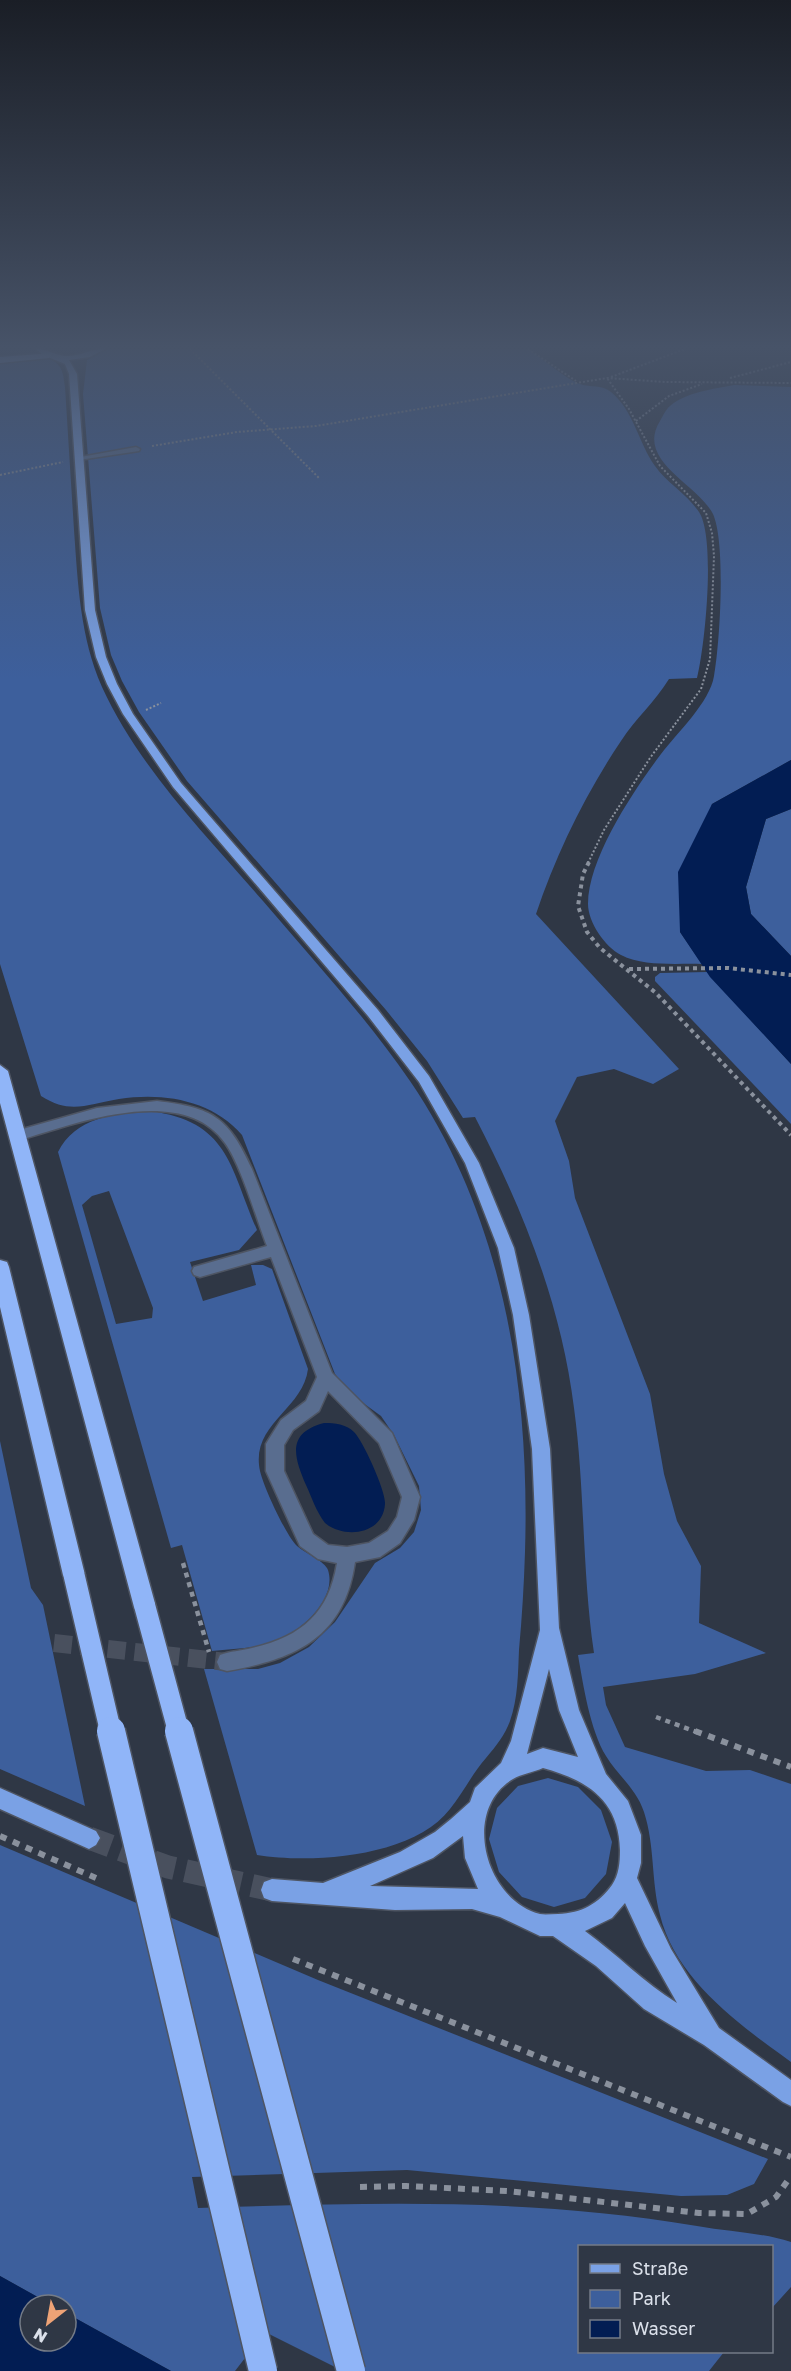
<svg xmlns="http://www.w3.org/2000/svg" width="791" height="2371" font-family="'Golos Text',sans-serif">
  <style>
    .green { fill: #3d5f9c; fill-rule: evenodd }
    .water { fill: #021d53 }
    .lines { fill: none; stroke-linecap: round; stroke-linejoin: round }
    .minor-tunnel { stroke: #49505e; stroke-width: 18; stroke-dasharray: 18 9; stroke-linecap: butt }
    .major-tunnel { stroke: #49505e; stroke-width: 23; stroke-dasharray: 23 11; stroke-linecap: butt }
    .minor-casing { stroke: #4e5563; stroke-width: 3 }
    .major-casing { stroke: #4e5563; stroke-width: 3 }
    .highway-casing { stroke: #4e5563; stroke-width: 3 }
    .path-far3 { stroke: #8a919d; stroke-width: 2; stroke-dasharray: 2 2; stroke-linecap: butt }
    .path-far2 { stroke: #8a919d; stroke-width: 4; stroke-dasharray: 4 4; stroke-linecap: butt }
    .path-far1 { stroke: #8a919d; stroke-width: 4.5; stroke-dasharray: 5 5; stroke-linecap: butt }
    .path { stroke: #8a919d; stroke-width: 6; stroke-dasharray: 7 7; stroke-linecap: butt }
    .minor { fill: #596d8f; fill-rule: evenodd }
    .major { fill: #7aa1e5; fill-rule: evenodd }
    .highway { fill: #90b5f8; fill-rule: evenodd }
    .highway-bridge-far1-casing { stroke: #4e5563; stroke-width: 24; stroke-linecap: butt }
    .highway-bridge-casing { stroke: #4e5563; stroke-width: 31; stroke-linecap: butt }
    .highway-bridge-far1 { stroke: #90b5f8; stroke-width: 21 }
    .highway-bridge { stroke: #90b5f8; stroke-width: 28 }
  </style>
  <rect width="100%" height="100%" fill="#2f3745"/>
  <path class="green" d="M108,349h420c12,8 41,32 52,35 11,4 21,0 31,8 23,19 27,50 44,74 12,17 32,28 44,46 17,26 6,134 -2,166l-28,1c-14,23 -34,40 -48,62 -35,52 -65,113 -85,173l143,155 -26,15 -39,-15 -37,8 -22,44 14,40 6,37 75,196 14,80 13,47 24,45 -2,57 67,30 -71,21 -92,13 3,18 19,42 81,24 44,-1 41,14v278c-51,-37 -115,-82 -131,-147 -9,-34 -5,-69 -16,-103 -8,-24 -26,-36 -38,-56 -16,-26 -23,-72 -28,-101l16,-2c-12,-81 -9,-164 -20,-245 -13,-104 -51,-199 -99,-291l-12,1 -36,-57 -41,-51 -199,-229 -48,-69 -17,-31 -11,-26 -11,-47 -17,-214 4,-34z
    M47,358c15,5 16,14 18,29 3,47 6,95 9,143 4,54 6,107 28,157 37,81 104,148 161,214 50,59 104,117 147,180 94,138 120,307 115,471 -1,32 -3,65 -6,98 -1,23 -1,49 -9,71 -5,14 -14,25 -24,37 -14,16 -23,35 -36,51 -37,48 -137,55 -193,46l-53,-186h54l22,-6 29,-16 26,-25 40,-59 25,-15 14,-16 7,-22 -2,-24 -25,-51 -13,-19 -33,-24 -13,-18 -93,-239c-30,-35 -79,-43 -123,-36 -32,5 -48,16 -78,-3l-41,-132v-601z
    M734,385l57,2v373l-79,44 -32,128 22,32c-25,-1 -58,3 -81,-9 -16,-8 -33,-33 -33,-51 0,-46 46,-114 73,-150 16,-21 49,-52 53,-78 6,-33 12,-133 -1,-162 -15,-30 -78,-53 -53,-93 3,-5 6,-12 10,-15 16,-14 44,-17 64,-21z
    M791,809v147l-40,-42 -5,-27 20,-68z
    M707,972l84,92v60l-136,-143v-4l5,-4z
    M150,1111c79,11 79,54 107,119l-18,20 -49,12 13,39 53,-16 -5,-20h12l9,4 36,100c-5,41 -58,55 -48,102 4,17 25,62 36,74 8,8 29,16 32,25 10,31 -31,65 -57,73 -19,6 -40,6 -59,8l-30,-106 -11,3 -113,-396c17,-34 56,-39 92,-41zM109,1191l44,117 -1,10 -36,6 -34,-119 10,-9z
    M0,1441l31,147 12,17 42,201 -85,-37z
    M548,1778l30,9 23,23 11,32 -6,32 -21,24 -31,9 -32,-10 -23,-25 -10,-33 8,-31 21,-22z
    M0,1845l318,135 450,179 -14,25 -27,11 -46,1 -274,-26 -215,7 6,31c170,-5 330,-11 499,18 32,6 63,6 94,16v45l-19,21v-62h-192v106h144l-15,19h-366l-78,-39 -30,39h-64l-105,-58v-8h-14l-52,-29z"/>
  <path class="water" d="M791,760v49l-25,10 -20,68 5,27 40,42v108l-81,-87 -30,-45 -2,-60 34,-68z
    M324,1423c11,0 22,1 30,9 9,9 32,59 31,72 -2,31 -41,35 -60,19 -9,-12 -13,-25 -19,-38 -12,-28 -20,-52 18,-62z
    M0,2276l52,29h-22v36h36v-28l105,58h-171z"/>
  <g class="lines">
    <path class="minor-tunnel" d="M54,1643l173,19"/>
    <path class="major-tunnel" d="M89,1838l79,29 104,23"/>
    <defs>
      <path id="minor" d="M136,447l4,2 -1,2 -60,9 -4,-2z
        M157,1101c57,7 71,16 95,68l80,204 60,60 28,64 -6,23 -14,23 -20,14 -25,5c-11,76 -59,97 -128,109l-7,-2 -3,-7 3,-7c10,-4 21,-4 32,-7 49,-11 77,-35 85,-85l-19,-4 -18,-13 -34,-75v-27l3,-5 12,-19 25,-19 11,-24 -46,-120 -71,20 -6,-2 -2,-4 2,-4 73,-21c-11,-28 -26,-81 -42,-103 -43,-61 -151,-19 -208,-2l-7,-5 2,-4 85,-24zM328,1391l51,52 23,54 -5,20 -9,14 -19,12 -22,4 -19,-2 -15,-11 -29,-63v-26l9,-15 26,-19z"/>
      <path id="major" d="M36,349c10,-1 19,6 29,7 14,1 27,-8 40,-7l-15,8 -21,3 8,14 18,236 11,47 11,27 16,30 48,69 197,227 51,66 50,87 35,85 15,67 21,134 9,179 20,82 27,64 22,27 13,34v28l-4,15 34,71 48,79 72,52v26l-8,-4 -79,-57 -60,-36 -48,-43 -43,-30h-13l-40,-19 -28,-8 -77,1 -123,-9 -8,-3 -3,-8 3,-8 8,-3 51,4 77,-31 35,-20 16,-13 19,-17 5,-14 26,-25 10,-22 29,-111 -8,-181 -19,-134 -15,-67 -33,-85 -46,-81 -51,-66 -195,-229 -50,-73 -16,-30 -11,-27 -11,-47 -16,-236 -4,-10 -22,-9zM549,1669l10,41 19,47 -35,-9 -16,6zM543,1768c44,12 76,32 77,82 0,12 -1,25 -8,35 -14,19 -30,28 -54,29 -6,0 -13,1 -18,0 -55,-14 -79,-104 -27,-135 8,-5 21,-7 30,-11zM463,1836l2,22 13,31 -108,-3 63,-28zM625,1903l20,43 32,57c-33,-20 -60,-49 -92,-72l27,-13z
        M0,1788l96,43 4,7 -4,7 -7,4 -89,-40z"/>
      <path id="highway" d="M52,353l-3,5 -49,5v-6z
        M0,1065l8,6 148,536 -3,8 -8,3 -8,-3 -3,-8 -134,-504z
        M0,1260l7,2 2,5 76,308 -3,7 -8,3 -8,-3 -3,-7 -63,-268z"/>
    </defs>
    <use href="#minor" class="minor-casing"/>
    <use href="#major" class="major-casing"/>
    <use href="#highway" class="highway-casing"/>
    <path class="path-far3" d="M190,349l129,129
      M528,349l48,32
      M611,377l74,-28
      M730,378l61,-16
      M636,421l33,-25 33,-12
      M152,446l85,-14 79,-6 291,-48 58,4 126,1
      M0,475l63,-13
      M146,710l15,-7
      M588,863l16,-33 46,-72 51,-69 9,-30 4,-103 -2,-23 -6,-20 -46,-47 -31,-57 -22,-31"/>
    <path class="path-far2" d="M589,862l-6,12 -5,32 9,26 13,16 56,45 135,142
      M629,969l99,-1 63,7"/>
    <path class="path-far1" d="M183,1563l26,89
      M656,1717l43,16"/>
    <path class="path" d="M695,1731l96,36
      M0,1836l96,42
      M293,1959l498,198
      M360,2187l46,-1 101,5 192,22 48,1 29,-17 15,-21"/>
    <use href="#minor" class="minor"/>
    <use href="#major" class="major"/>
    <use href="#highway" class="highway"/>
    <defs>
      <path id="highway-bridge-far1" d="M74,1575l37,158
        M145,1607l34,126"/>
      <path id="highway-bridge" d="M111,1731l152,640
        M179,1731l172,640"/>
    </defs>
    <use href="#highway-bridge-far1" class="highway-bridge-far1-casing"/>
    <use href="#highway-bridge" class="highway-bridge-casing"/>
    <use href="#highway-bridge-far1" class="highway-bridge-far1"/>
    <use href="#highway-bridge" class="highway-bridge"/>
  </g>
  <linearGradient id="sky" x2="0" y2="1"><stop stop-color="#1a1e26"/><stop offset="0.51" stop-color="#475368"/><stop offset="1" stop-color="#475368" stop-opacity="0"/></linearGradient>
  <rect width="791" height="680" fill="url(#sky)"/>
  <rect x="578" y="2245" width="195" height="108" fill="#2f3745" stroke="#747b87" stroke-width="1.5"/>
  <rect x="590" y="2264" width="30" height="9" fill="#7aa1e5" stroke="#747b87" stroke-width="1.5"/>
  <text x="632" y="2275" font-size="18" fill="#dbe0ea">Straße</text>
  <rect x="590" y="2290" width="30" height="18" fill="#3d5f9c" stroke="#747b87" stroke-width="1.5"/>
  <text x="632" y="2305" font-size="18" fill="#dbe0ea">Park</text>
  <rect x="590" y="2320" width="30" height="18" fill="#021d53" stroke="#747b87" stroke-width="1.5"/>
  <text x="632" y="2335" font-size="18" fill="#dbe0ea">Wasser</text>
  <g transform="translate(48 2323) rotate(211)"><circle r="28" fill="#2f3745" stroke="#747b87" stroke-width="1.5"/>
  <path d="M0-4.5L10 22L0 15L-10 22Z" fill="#efa376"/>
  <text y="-9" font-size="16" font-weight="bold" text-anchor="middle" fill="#dbe0ea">N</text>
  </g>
</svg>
